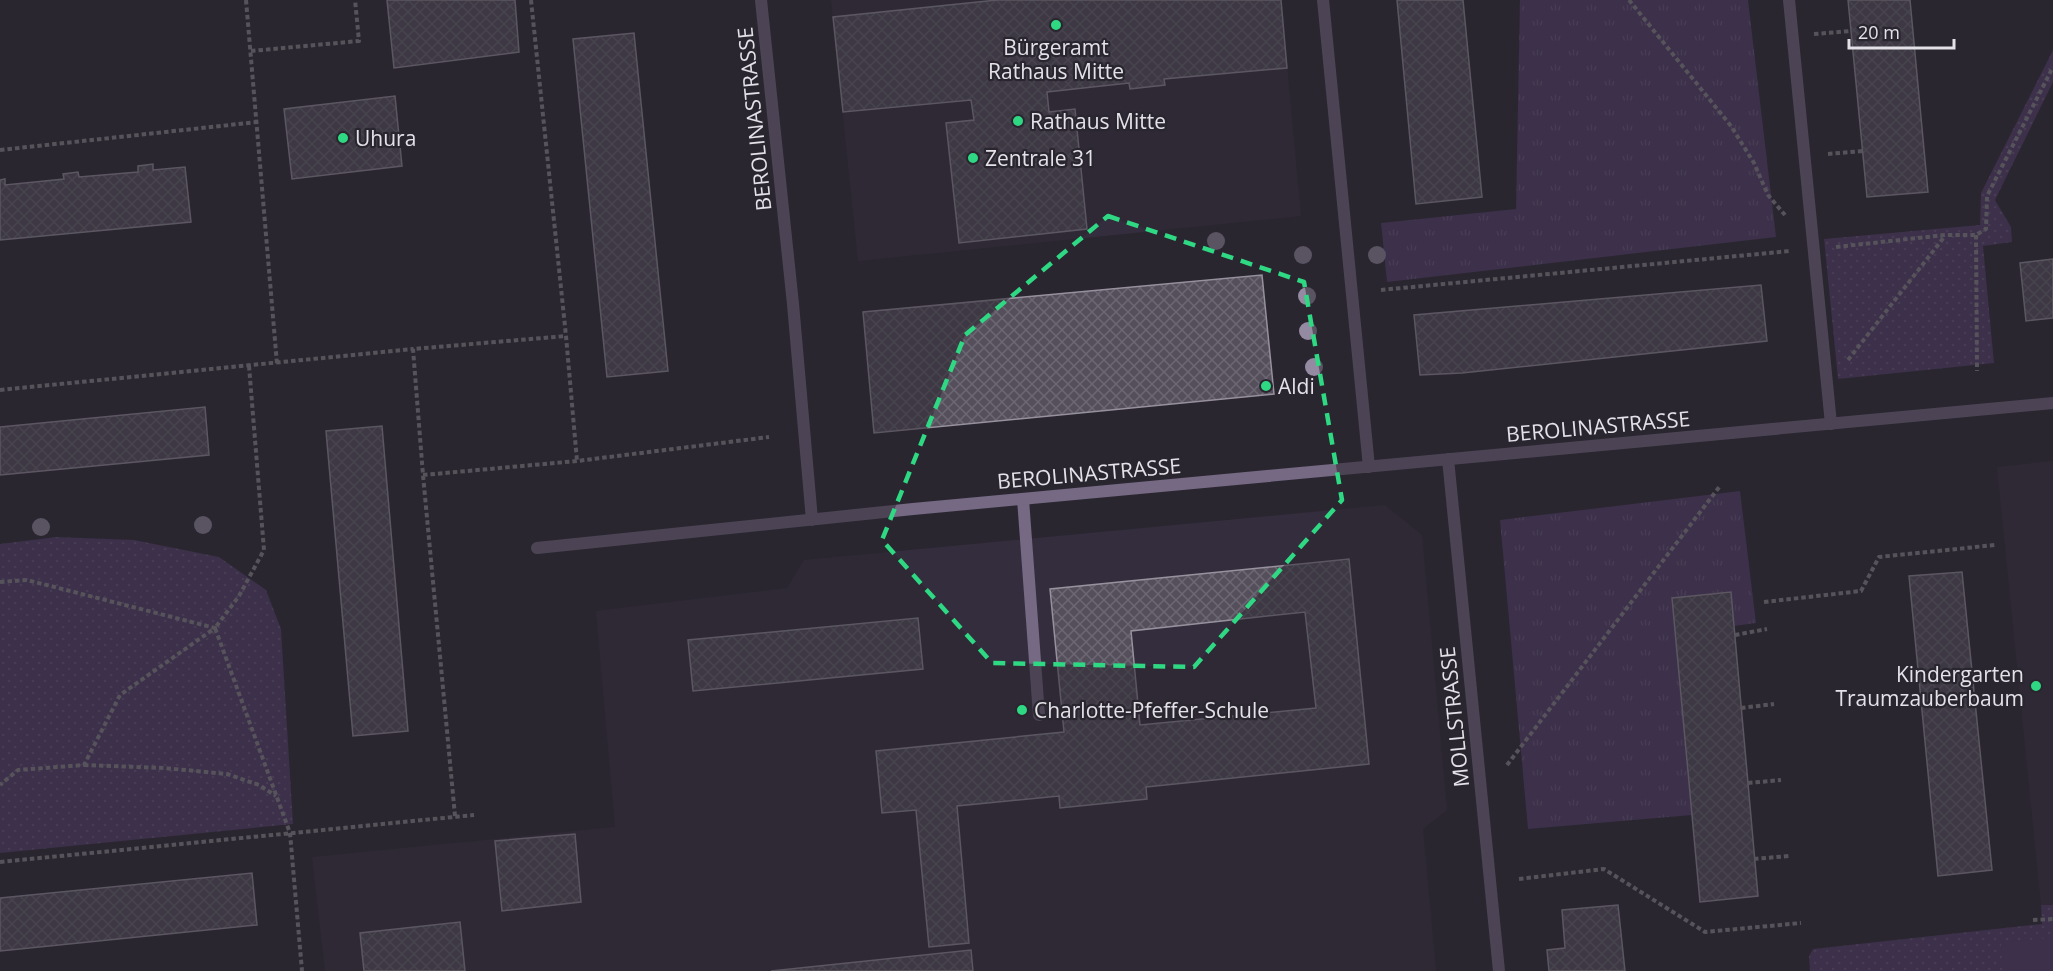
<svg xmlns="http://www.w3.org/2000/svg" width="2053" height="971" font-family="'Open Sans',sans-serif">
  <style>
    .built { fill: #342d3d }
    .grass { fill: url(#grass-tufts) }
    .park { fill: url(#park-dots) }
    .garden { fill: #523c6a }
    .building { fill: url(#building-cross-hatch); stroke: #97919e; stroke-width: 1.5; fill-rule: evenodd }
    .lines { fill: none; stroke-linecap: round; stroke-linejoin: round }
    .path { stroke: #8c8991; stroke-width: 4; stroke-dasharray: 4.5 3; stroke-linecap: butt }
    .service { stroke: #756983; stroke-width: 12 }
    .minor { stroke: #756983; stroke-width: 12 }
    .tree { fill: #948aa1 }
    .marked { fill: none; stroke: #2fd883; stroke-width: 4.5; stroke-dasharray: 12 8; stroke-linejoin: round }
    .poi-dot { fill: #2fd883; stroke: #2a2630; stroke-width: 2 }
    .labels { text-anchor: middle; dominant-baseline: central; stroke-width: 4.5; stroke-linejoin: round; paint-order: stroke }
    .poi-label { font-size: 21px; fill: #e4e1e8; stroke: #2a2630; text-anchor: start }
    .street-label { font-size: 21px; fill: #e4e1e8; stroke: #2a2630 }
  </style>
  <defs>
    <pattern id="grass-tufts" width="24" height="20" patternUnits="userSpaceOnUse" patternTransform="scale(1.5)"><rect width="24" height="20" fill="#523c6a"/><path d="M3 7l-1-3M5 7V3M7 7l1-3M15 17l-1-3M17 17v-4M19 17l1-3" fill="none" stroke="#6b587f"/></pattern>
    <pattern id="park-dots" width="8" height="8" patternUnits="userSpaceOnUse" patternTransform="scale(1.5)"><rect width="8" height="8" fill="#523c6a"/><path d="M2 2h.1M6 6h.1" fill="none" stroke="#6b587f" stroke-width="1.8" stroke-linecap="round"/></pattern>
    <pattern id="building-cross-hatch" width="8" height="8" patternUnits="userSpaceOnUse" patternTransform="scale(1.5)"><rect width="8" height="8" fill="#544f5b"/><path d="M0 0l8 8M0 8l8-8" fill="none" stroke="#6c6873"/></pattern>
  </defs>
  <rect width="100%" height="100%" fill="#2a2630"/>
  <path class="built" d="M831,0h450l20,216 -443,45z
    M2053,461v444h-12l-44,-438z
    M1385,505l37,30 25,275 -24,19 13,142h-1111l-13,-114 303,-30 -19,-216 191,-23 17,-28z"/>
  <path class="grass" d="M1520,0h228l28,237 -389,45 -6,-59 135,-14z
    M1740,491l16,132 -22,3 -3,-33 -59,5 20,217 -164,14 -28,-309z"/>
  <path class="park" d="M2053,50v32l-58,118 16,27 1,15 -29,4 11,117 -156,16 -14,-140 156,-14 1,-32z
    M56,537l78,3 85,17 47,33 15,39 12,195 -293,29v-309z
    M2041,905h12v66h-243l-1,-15 4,-7 229,-25z"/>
  <path class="garden" d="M2053,938v33h-50l-2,-29z"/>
  <path class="building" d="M387,0h128l4,52 -125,16z
    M997,0h284l6,68 -123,11 1,6 -35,4 -1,-6 -82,9 2,20 26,-3 12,120 -128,14 -13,-120 28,-3 -3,-20 -128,12 -10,-95z
    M1397,0h66l19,197 -66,7z
    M1848,0h62l18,192 -61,5z
    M634,33l34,338 -61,6 -34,-338z
    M395,96l7,70 -110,13 -8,-70z
    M153,164v6l32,-3 6,55 -191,18v-60l5,-1v6l59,-6 -1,-5 15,-2 1,5 59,-5v-6z
    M2053,259v59l-27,3 -6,-58z
    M1262,275l12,119 -400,39 -11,-121z
    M1761,285l6,56 -305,32 -42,2 -6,-60z
    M205,407l4,48 -209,20v-48z
    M382,426l26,305 -55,5 -27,-305z
    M1349,559l20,205 -223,23 1,12 -87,9 -1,-12 -102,10 12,137 -40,4 -13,-137 -34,3 -6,-62 188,-19 -14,-143zM1305,612l11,96 -176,17 -9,-94z
    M1962,572l30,298 -54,6 -29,-300z
    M1731,592l27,304 -58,6 -28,-304z
    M918,618l5,51 -230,22 -5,-51z
    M575,834l6,68 -79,9 -7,-70z
    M252,873l5,52 -257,26v-53z
    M1618,905l7,66h-76l-2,-21 18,-2 -3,-38z
    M460,922l5,49h-101l-4,-38z
    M971,950l2,21h-202z"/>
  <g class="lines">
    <path class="path" d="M246,0l31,364
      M531,0l35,336 11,125
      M1629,0l102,126 23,37 14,32 17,20
      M1814,34l37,-3
      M251,51l108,-10 -4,-41
      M0,150l257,-28
      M1828,154l35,-3
      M1976,235l1,136
      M1836,247l109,-12h31l10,-6 1,-33 66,-129
      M1381,290l409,-39
      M1848,360l97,-124
      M249,366l15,184 -25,46 -24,32 75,205 12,138
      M0,390l413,-41
      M423,475l154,-14 192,-24
      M0,582l27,-2 188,48 -95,67 -36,70 -66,5 -18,15
      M1764,602l97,-11 18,-34 116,-12
      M1735,635l32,-6
      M1741,708l33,-4
      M84,765l80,3 63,6 32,11 17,11
      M1507,765l213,-279
      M1748,783l33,-3
      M455,816l-32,-341 -10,-126 153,-13
      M1754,859l35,-3
      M0,862l474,-47
      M1519,879l85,-10 101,63 96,-9
      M2033,920l20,-1"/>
    <path class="service" d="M1789,0l42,424
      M1023,499l16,216"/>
    <path class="minor" d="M761,0l32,304 19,216
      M1323,0l46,467
      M1448,459l51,512
      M537,548l376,-39 1140,-106"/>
  </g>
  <g class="tree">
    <circle cx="1216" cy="241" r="9"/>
    <circle cx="1303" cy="255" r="9"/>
    <circle cx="1377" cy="255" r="9"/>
    <circle cx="1307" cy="296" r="9"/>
    <circle cx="1308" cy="331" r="9"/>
    <circle cx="1314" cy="367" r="9"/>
    <circle cx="203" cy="525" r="9"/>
    <circle cx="41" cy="527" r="9"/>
  </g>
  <path d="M0 0H2053V971H0ZM1108,216l196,66 38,218 -148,167 -202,-4 -110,-123 83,-205z" fill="#2a2630" fill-opacity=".55" fill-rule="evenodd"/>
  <path class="marked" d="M1108,216l196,66 38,218 -148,167 -202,-4 -110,-123 83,-205z"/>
  <g class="poi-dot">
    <circle cx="1056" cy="25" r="6"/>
    <circle cx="1018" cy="121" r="6"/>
    <circle cx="343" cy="138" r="6"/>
    <circle cx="973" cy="158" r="6"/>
    <circle cx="1266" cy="386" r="6"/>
    <circle cx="2036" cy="686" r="6"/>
    <circle cx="1022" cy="710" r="6"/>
  </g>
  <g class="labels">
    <g class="poi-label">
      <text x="1056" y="47" text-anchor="middle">Bürgeramt<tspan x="1056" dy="24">Rathaus Mitte</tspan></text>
      <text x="1030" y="121">Rathaus Mitte</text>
      <text x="355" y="138">Uhura</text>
      <text x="985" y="158">Zentrale 31</text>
      <text x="1278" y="386">Aldi</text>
      <text x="2024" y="674" text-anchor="end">Kindergarten<tspan x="2024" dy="24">Traumzauberbaum</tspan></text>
      <text x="1034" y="710">Charlotte-Pfeffer-Schule</text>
    </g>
    <g class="street-label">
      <text transform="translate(754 119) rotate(-96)">BEROLINASTRASSE</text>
      <text transform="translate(1598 426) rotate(-5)">BEROLINASTRASSE</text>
      <text transform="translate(1089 473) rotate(-5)">BEROLINASTRASSE</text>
      <text transform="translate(1454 717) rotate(-96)">MOLLSTRASSE</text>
    </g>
  </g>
  <path d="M1849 39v9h105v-9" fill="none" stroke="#e4e1e8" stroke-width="3"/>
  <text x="1858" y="39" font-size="18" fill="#e4e1e8" stroke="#2a2630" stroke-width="4.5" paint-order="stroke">20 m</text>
</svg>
